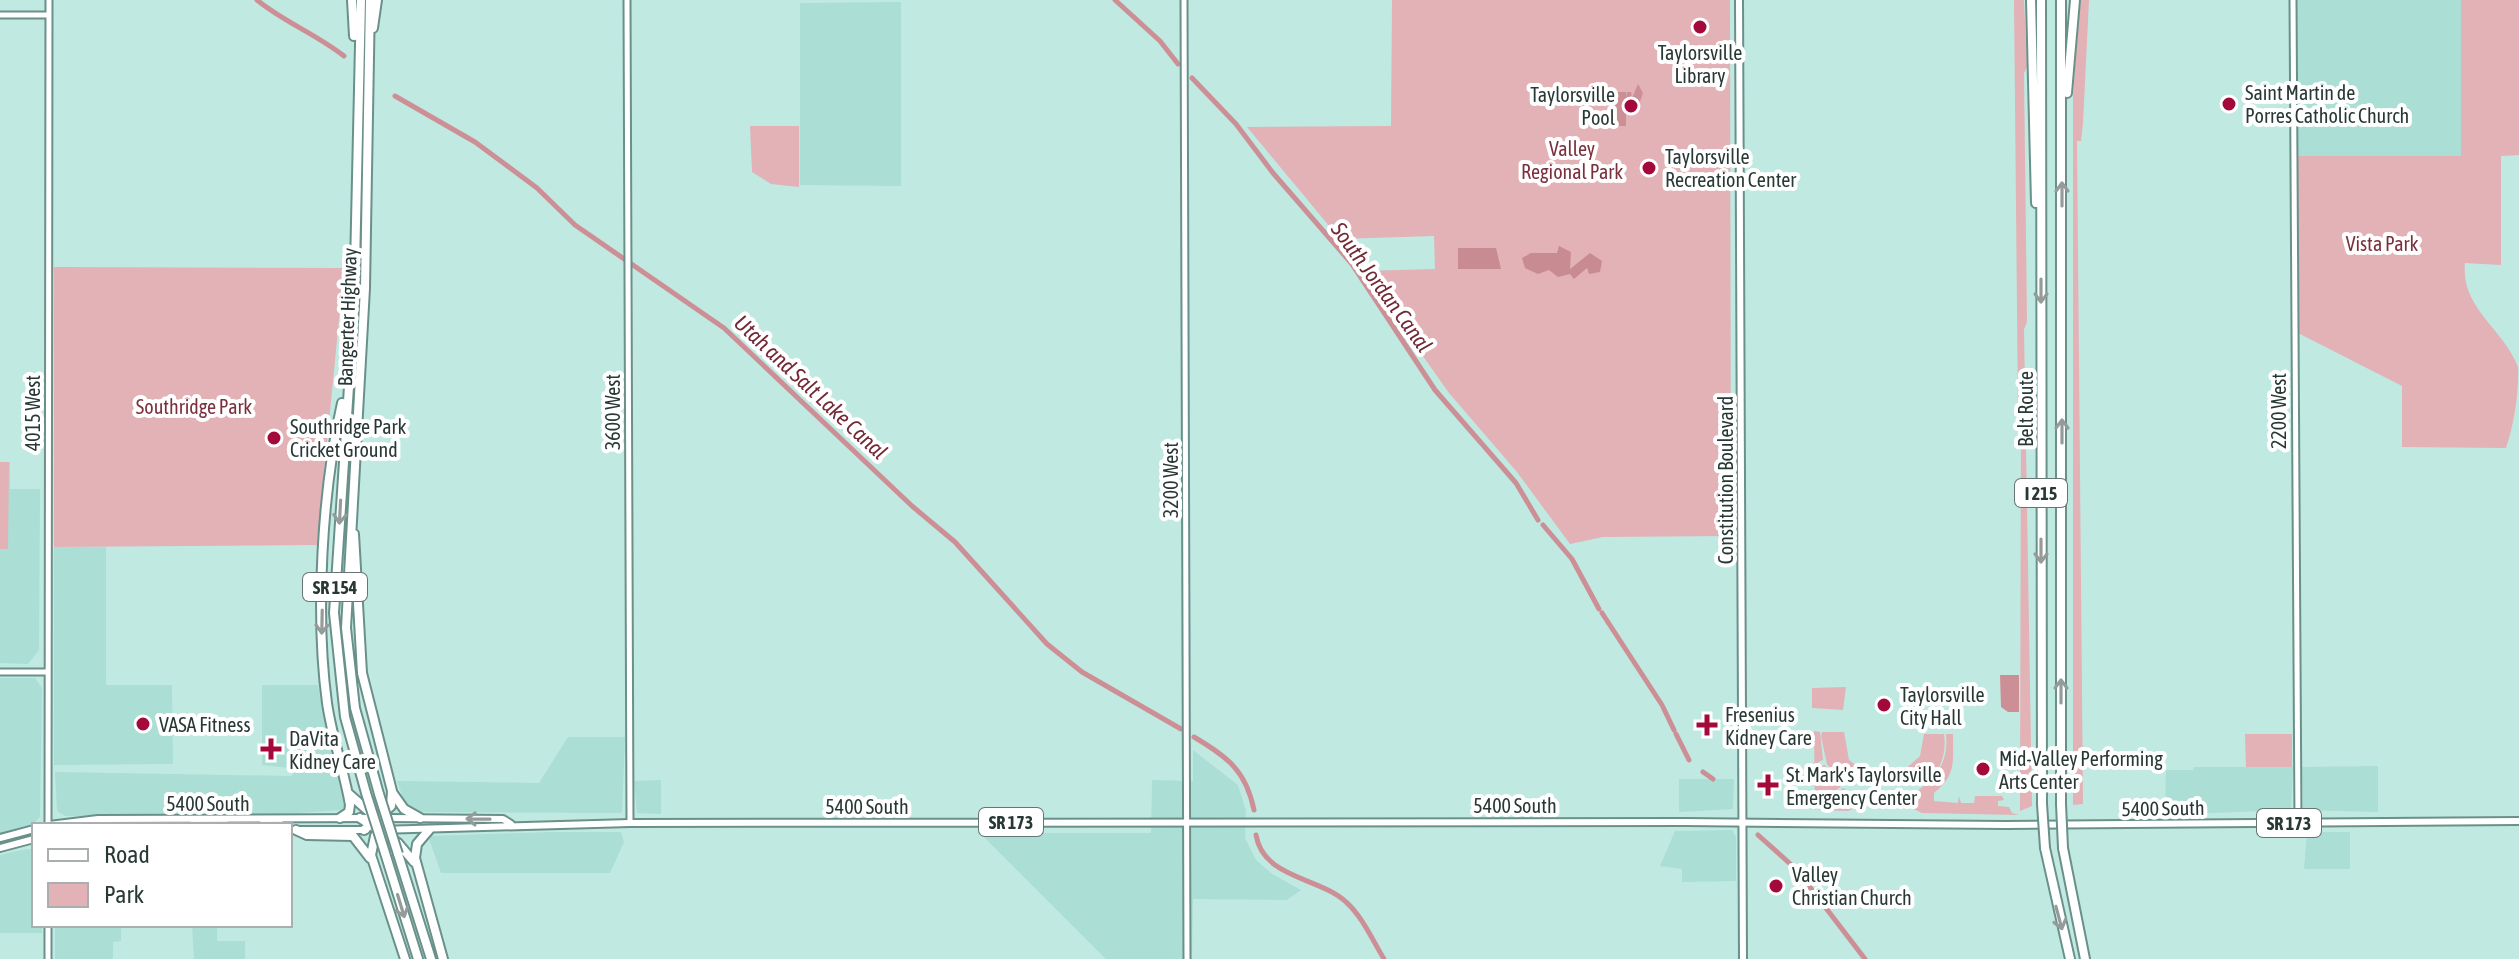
<svg xmlns="http://www.w3.org/2000/svg" width="2519" height="959" font-family="'Asap Condensed',sans-serif">
  <style>
    .built { fill: #abded5 }
    .green { fill: #e2b2b6 }
    .forest { fill: #c88b91 }
    .water { fill: #cd8f96 }
    .lines { fill: none; stroke-linecap: round; stroke-linejoin: round }
    .canal { stroke: #cd8f96; stroke-width: 5 }
    .tertiary-casing { stroke: #6a908a; stroke-width: 9 }
    .secondary-casing { stroke: #6a908a; stroke-width: 10 }
    .primary-casing { stroke: #6a908a; stroke-width: 10 }
    .motorway-casing { stroke: #6a908a; stroke-width: 12 }
    .tertiary { stroke: #fff; stroke-width: 5 }
    .secondary { stroke: #fff; stroke-width: 6 }
    .primary { stroke: #fff; stroke-width: 6 }
    .motorway { stroke: #fff; stroke-width: 8 }
    .motorway-bridge-casing { stroke: #6a908a; stroke-width: 12; stroke-linecap: butt }
    .motorway-bridge { stroke: #fff; stroke-width: 8 }
    .oneway { stroke: #949c9a }
    .poi-dot { fill: #a4093c; stroke: #fff; stroke-width: 3 }
    .labels { text-anchor: middle; dominant-baseline: central; stroke-width: 8; stroke-linejoin: round; paint-order: stroke }
    .shield { fill: #fff; stroke: #687472; stroke-width: 2 }
    .shield-label { font-size: 18px; font-weight: bold; fill: #283835 }
    .poi-label { font-size: 20px; fill: #283835; stroke: #fff; text-anchor: start }
    .park-label { font-size: 20px; fill: #7b303d; stroke: #fff }
    .street-label { font-size: 20px; fill: #283835; stroke: #fff }
    .water-label { font-size: 22px; font-style: italic; fill: #732836; stroke: #fff }
  </style>
  <rect width="100%" height="100%" fill="#c0e9e2"/>
  <path class="built" d="M2297,0h164v157l-163,-1z
    M901,2v184l-101,-1v-182z
    M0,462h10v27h30l-1,161 -11,14 -28,-1z
    M54,547h52v138h66l1,79 -119,1z
    M0,678h35l7,10 -2,129 -8,8 -32,9z
    M262,685h56l11,59 17,58 -3,8 -78,5 -200,1 -8,-5 -2,-39 236,4 7,-7 -36,-4z
    M568,737h57l-3,76 -207,-1 -9,-5 -9,-26 142,2z
    M1193,750l45,35 8,26 -1,27 11,22 16,14 29,16 -14,10 -94,-1 -1,60h-86l-126,-126h171l1,-53 41,1z
    M2378,766v46l-75,-2 -1,-43z
    M2194,767h99l-2,43 -126,5 1,-45h27z
    M1679,779h55l-1,30 -54,3z
    M661,780v34l-24,-1 -3,-32z
    M1732,830l4,7v44l-54,1v-13l-22,-3 15,-35z
    M552,832h69l3,10 -14,31h-169l-13,-37z
    M2307,832h43v37h-46z
    M26,849l8,1v75h8v8h-42v-78z
    M55,925h66v16l-8,1v17h-58z
    M192,925h25v16h28v18h-51z"/>
  <path class="green" d="M1392,0h338l1,536 -128,1 -33,7 -53,-72 -68,-79 -86,-122 72,-2 -1,-33 -94,3 -93,-112 144,-1z
    M2014,0h10l3,67 -3,6 3,249 -3,7 8,477 -12,5 1,-397 -3,-1z
    M2079,0h10l-6,123 -2,18h-4l6,663 -10,1v-706z
    M2461,0h58v155l-18,1v109l-36,-2c-5,45 39,66 53,104 1,25 -4,58 -12,81l-104,-1v-61l-104,-53v-177h163z
    M750,126h49v61l-28,-3 -19,-12z
    M54,267l290,1 -27,277 -263,2z
    M0,462h9l-1,87h-8z
    M1812,688l34,-1 -3,23 -31,-2z
    M1814,731l6,1 3,28 -5,2 2,4 5,-1 6,9 -5,4 3,4 5,-3 7,7 -26,24z
    M1844,732l5,28 20,15 -26,11 -16,-22 -6,-28 1,-4z
    M1924,734h20c3,20 -4,38 -19,51l-26,-10 21,-19z
    M1946,734h7c0,30 3,41 -19,59v8l24,2 1,-7 2,7h13l1,-7h27l2,4 -6,1v5l11,1 3,6 7,2 -97,-2 -23,-11c27,-15 51,-31 47,-68z
    M2245,734h47v33h-46z
    M1843,788l26,14 -21,9 -30,-1z"/>
  <path class="forest" d="M1559,246l12,6 -1,17 20,-16 12,8 -2,11 -11,2 -2,-6 -13,11 -4,-5 -12,3 -9,-7 -11,4 -13,-6 -3,-10 9,-5h26z
    M1496,248l5,21h-43v-21z"/>
  <path class="water" d="M1638,84l5,9 -5,15 -6,-8h-6v26h-16l-2,-34h18l1,6v-6h4l1,6z
    M2000,675h19v37h-11l-7,-5z"/>
  <g class="lines">
    <path class="canal" d="M257,0c27,22 59,34 87,56
      M1115,0l45,41 18,23
      M1192,78l44,46 37,49 79,91 83,126 81,93 22,37
      M395,96l80,46 62,46 38,37 149,103 188,178 43,36 92,102 35,28 99,57
      M1543,525l29,34 27,50
      M1602,613l60,92
      M1663,707l11,23
      M1676,734l13,26
      M1194,737c34,20 52,34 60,73
      M1703,772l10,7
      M1256,835c7,43 63,42 90,67 16,14 27,39 38,57
      M1758,835l38,34 69,90"/>
    <defs>
      <path id="tertiary" d="M627,0l3,823
        M1184,0l3,959
        M2293,0l5,822
        M0,15h49
        M0,672h48
        M48,825l1,-825
        M48,959v-34"/>
      <path id="secondary" d="M1739,0l4,959"/>
      <path id="primary" d="M388,818l115,1 8,5
        M49,825l49,-6 279,-1
        M190,825l35,-5
        M260,825l20,-5
        M290,830h76
        M378,830l252,-7 1054,-1 322,3 513,-4
        M0,838l34,-9
        M0,848l34,-9"/>
      <path id="motorway" d="M352,0l2,36
        M361,0l-7,311 -20,302 11,104 21,76
        M370,0l-5,288 -19,340 9,80 24,86
        M2031,0l5,203
        M2041,0l1,804
        M373,28l4,-28
        M2067,93l8,-93
        M354,534l8,139 30,118 -1,15 -27,24
        M392,792l12,17 16,9
        M349,794l26,23
        M2061,804v-804
        M340,818l9,-6 1,-7c-6,-35 -18,-67 -23,-102 -12,-89 -5,-212 15,-300
        M360,818l38,25 16,19
        M389,818l-14,18 -4,19 34,104
        M296,830l11,5 46,1 17,22
        M429,830l-12,14 -2,14 28,101
        M2045,848l25,111
        M2063,848l22,111
        M385,853l33,106
        M398,854l33,105"/>
    </defs>
    <use href="#tertiary" class="tertiary-casing"/>
    <use href="#secondary" class="secondary-casing"/>
    <use href="#primary" class="primary-casing"/>
    <use href="#motorway" class="motorway-casing"/>
    <use href="#tertiary" class="tertiary"/>
    <use href="#secondary" class="secondary"/>
    <use href="#primary" class="primary"/>
    <use href="#motorway" class="motorway"/>
    <defs>
      <path id="motorway-bridge" d="M366,793l19,60
        M379,794l19,60
        M2042,804l3,44
        M2061,804l2,44"/>
    </defs>
    <use href="#motorway-bridge" class="motorway-bridge-casing"/>
    <use href="#motorway-bridge" class="motorway-bridge"/>
  </g>
  <defs><path id="oneway-shaft" d="M-6 0H5M1.5-3L5.5 0L1.5 3" fill="none" stroke-width="1.6" stroke-linecap="round" stroke-linejoin="round" transform="scale(2)"/></defs>
  <g class="oneway">
    <use href="#oneway-shaft" transform="translate(2062 194) rotate(-90)"/>
    <use href="#oneway-shaft" transform="translate(2041 291) rotate(90)"/>
    <use href="#oneway-shaft" transform="translate(2062 431) rotate(-90)"/>
    <use href="#oneway-shaft" transform="translate(340 512) rotate(93)"/>
    <use href="#oneway-shaft" transform="translate(2041 551) rotate(90)"/>
    <use href="#oneway-shaft" transform="translate(322 622) rotate(91)"/>
    <use href="#oneway-shaft" transform="translate(2061 691) rotate(-90)"/>
    <use href="#oneway-shaft" transform="translate(478 819) rotate(-179)"/>
    <use href="#oneway-shaft" transform="translate(401 906) rotate(73)"/>
    <use href="#oneway-shaft" transform="translate(2059 918) rotate(75)"/>
  </g>
  <g class="poi-dot">
    <circle cx="1700" cy="27" r="8"/>
    <circle cx="2229" cy="104" r="8"/>
    <circle cx="1631" cy="106" r="8"/>
    <circle cx="1649" cy="168" r="8"/>
    <circle cx="274" cy="438" r="8"/>
    <circle cx="1884" cy="705" r="8"/>
    <circle cx="143" cy="724" r="8"/>
    <path d="M1703 713h8v8h8v8h-8v8h-8v-8h-8v-8h8z"/>
    <path d="M267 737h8v8h8v8h-8v8h-8v-8h-8v-8h8z"/>
    <circle cx="1983" cy="769" r="8"/>
    <path d="M1764 773h8v8h8v8h-8v8h-8v-8h-8v-8h8z"/>
    <circle cx="1776" cy="886" r="8"/>
  </g>
  <g class="labels">
    <g class="shield">
      <rect x="2015" y="479" width="52" height="28" rx="6"/>
      <rect x="303" y="573" width="64" height="28" rx="6"/>
      <rect x="979" y="808" width="64" height="28" rx="6"/>
      <rect x="2257" y="809" width="64" height="28" rx="6"/>
    </g>
    <g class="shield-label">
      <text x="2041" y="493">I 215</text>
      <text x="335" y="587">SR 154</text>
      <text x="1011" y="822">SR 173</text>
      <text x="2289" y="823">SR 173</text>
    </g>
    <g class="poi-label">
      <text x="1700" y="52" text-anchor="middle">Taylorsville<tspan x="1700" dy="23">Library</tspan></text>
      <text x="2245" y="92">Saint Martin de<tspan x="2245" dy="23">Porres Catholic Church</tspan></text>
      <text x="1615" y="94" text-anchor="end">Taylorsville<tspan x="1615" dy="23">Pool</tspan></text>
      <text x="1665" y="156">Taylorsville<tspan x="1665" dy="23">Recreation Center</tspan></text>
      <text x="290" y="426">Southridge Park<tspan x="290" dy="23">Cricket Ground</tspan></text>
      <text x="1900" y="694">Taylorsville<tspan x="1900" dy="23">City Hall</tspan></text>
      <text x="1725" y="714">Fresenius<tspan x="1725" dy="23">Kidney Care</tspan></text>
      <text x="159" y="724">VASA Fitness</text>
      <text x="289" y="738">DaVita<tspan x="289" dy="23">Kidney Care</tspan></text>
      <text x="1999" y="758">Mid-Valley Performing<tspan x="1999" dy="23">Arts Center</tspan></text>
      <text x="1786" y="774">St. Mark's Taylorsville<tspan x="1786" dy="23">Emergency Center</tspan></text>
      <text x="1792" y="874">Valley<tspan x="1792" dy="23">Christian Church</tspan></text>
    </g>
    <g class="park-label">
      <text x="1572" y="148">Valley<tspan x="1572" dy="23">Regional Park</tspan></text>
      <text x="2382" y="243">Vista Park</text>
      <text x="194" y="406">Southridge Park</text>
    </g>
    <g class="street-label">
      <text transform="translate(347 317) rotate(-88)">Bangerter Highway</text>
      <text transform="translate(2025 409) rotate(-90)">Belt Route</text>
      <text transform="translate(2278 411) rotate(-90)">2200 West</text>
      <text transform="translate(612 412) rotate(-90)">3600 West</text>
      <text transform="translate(32 413) rotate(-90)">4015 West</text>
      <text transform="translate(1170 480) rotate(-90)">3200 West</text>
      <text transform="translate(1725 480) rotate(-90)">Constitution Boulevard</text>
      <text x="208" y="803">5400 South</text>
      <text x="1515" y="805">5400 South</text>
      <text x="867" y="806">5400 South</text>
      <text transform="translate(2163 808) rotate(-1)">5400 South</text>
    </g>
    <g class="water-label">
      <text transform="translate(1382 287) rotate(54)">South Jordan Canal</text>
      <text transform="translate(811 387) rotate(43)">Utah and Salt Lake Canal</text>
    </g>
  </g>
  <rect x="32" y="823" width="260" height="104" fill="#ffffff" stroke="#a9afae" stroke-width="2"/>
  <rect x="48" y="849" width="40" height="12" fill="#ffffff" stroke="#a9afae" stroke-width="2"/>
  <text x="104" y="863" font-size="24" fill="#283835">Road</text>
  <rect x="48" y="883" width="40" height="24" fill="#e2b2b6" stroke="#a9afae" stroke-width="2"/>
  <text x="104" y="903" font-size="24" fill="#283835">Park</text>
</svg>
